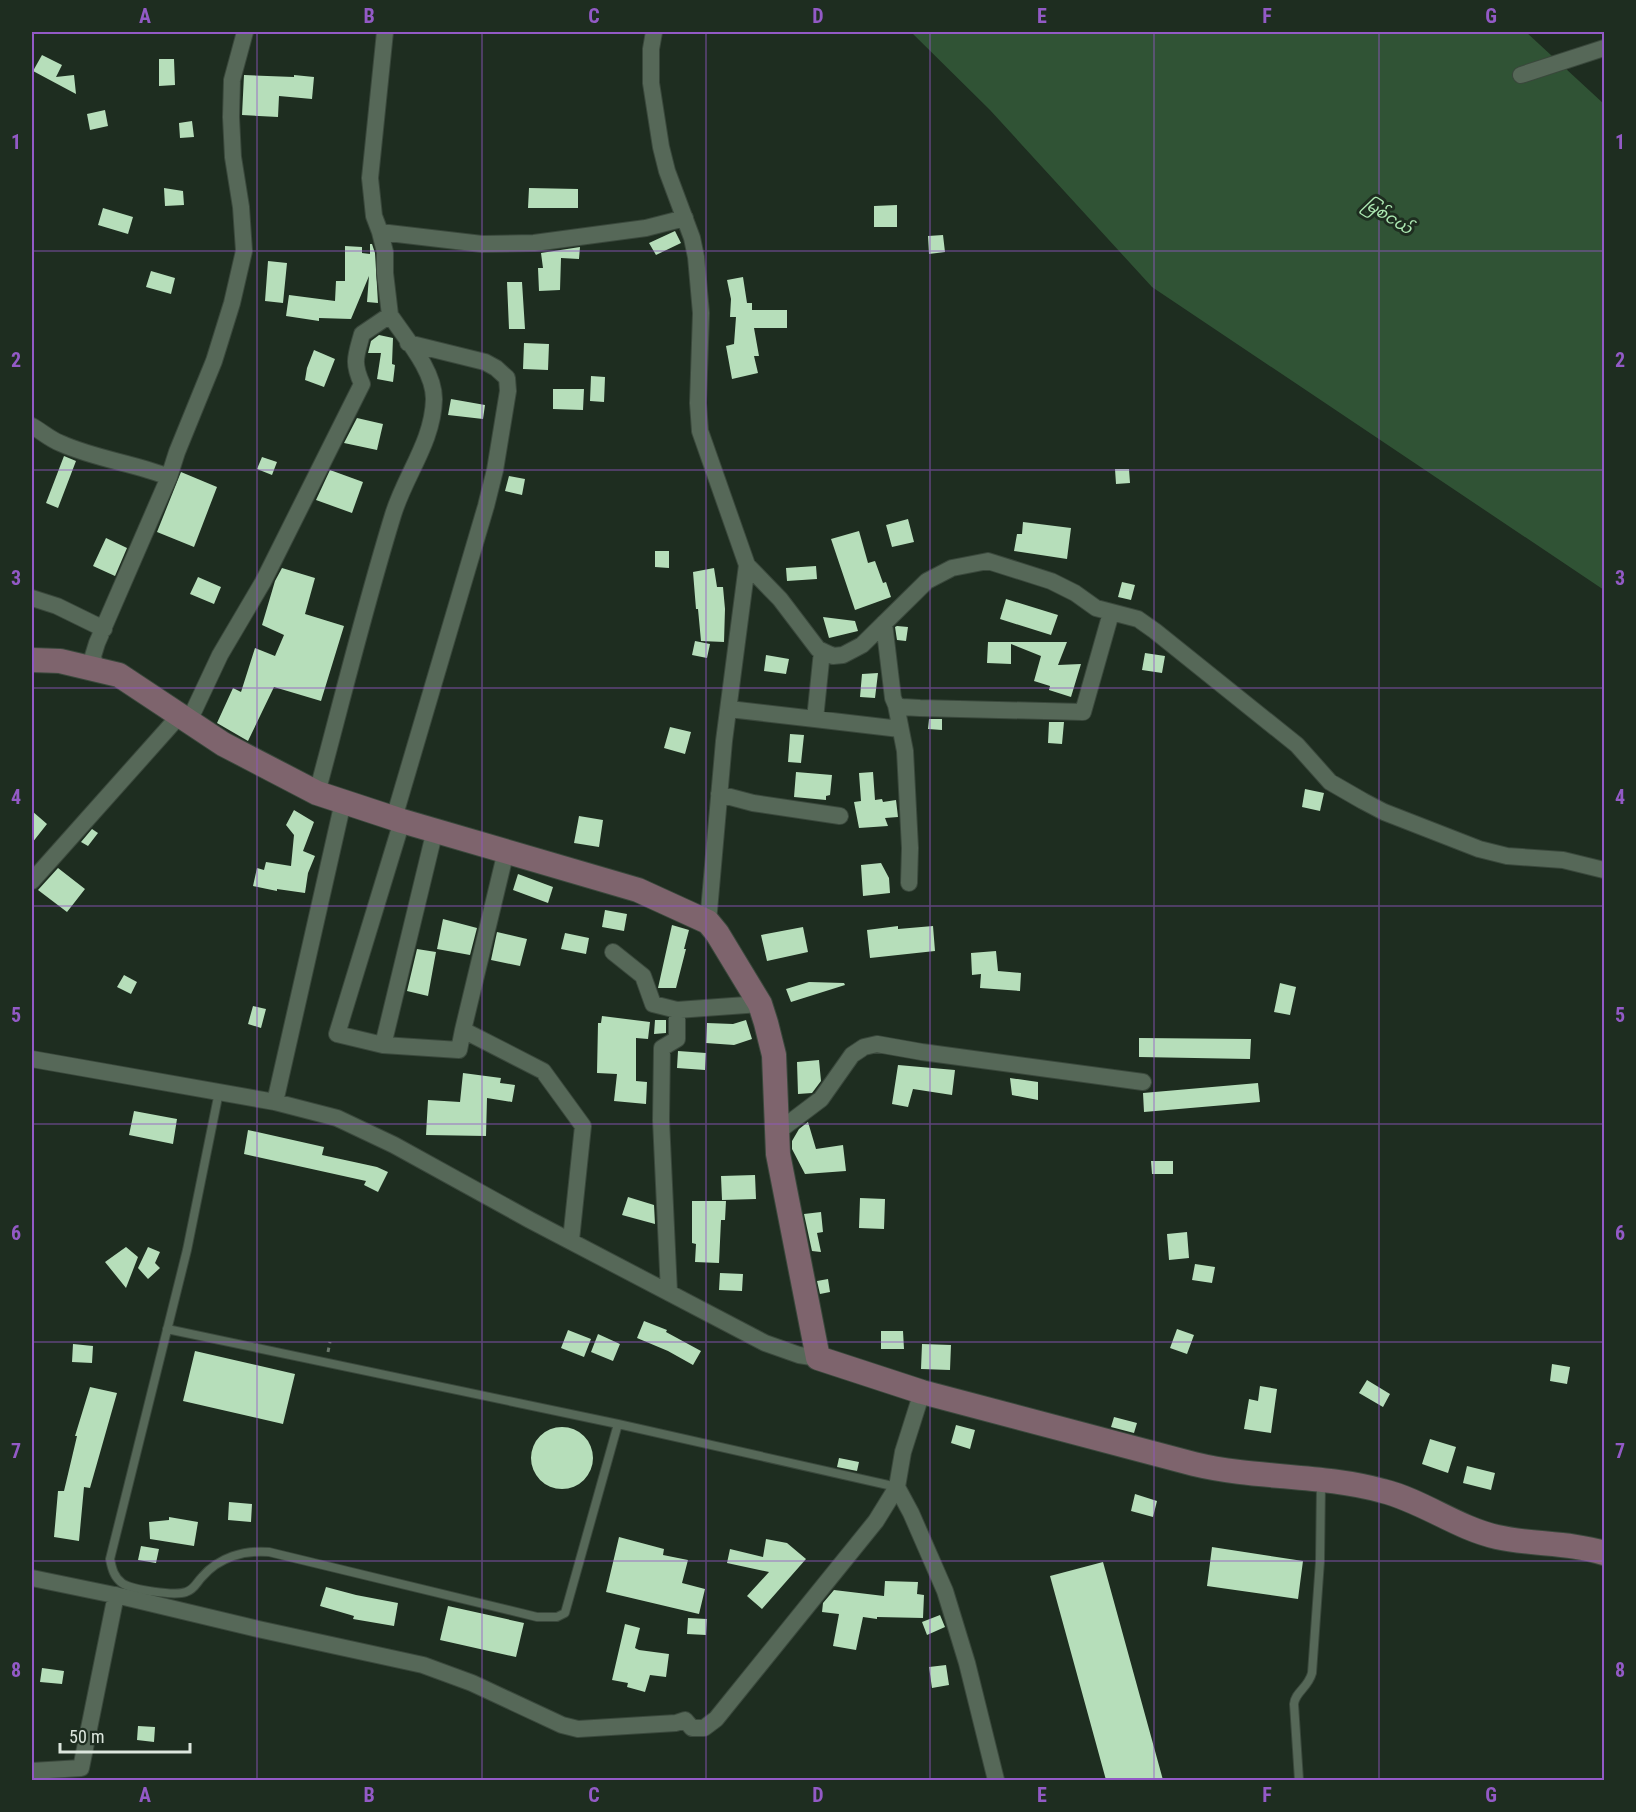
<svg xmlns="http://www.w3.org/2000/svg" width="1636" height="1812" font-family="'Roboto Condensed','Noto Sans Myanmar',sans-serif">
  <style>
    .water { fill: #305335 }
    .building { fill: #b6deba }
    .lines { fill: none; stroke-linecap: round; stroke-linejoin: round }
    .lane-casing { stroke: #3a483c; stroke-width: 10 }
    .street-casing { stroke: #3a483c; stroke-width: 18 }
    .secondary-casing { stroke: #3a483c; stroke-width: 26 }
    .path { stroke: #6b786c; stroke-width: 3; stroke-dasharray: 4.5 4.5; stroke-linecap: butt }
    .lane { stroke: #566858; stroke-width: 8 }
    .street { stroke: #566858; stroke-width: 16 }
    .secondary { stroke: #7e646d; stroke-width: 24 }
    .grid { fill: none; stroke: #935ac6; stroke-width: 1.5; stroke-opacity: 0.55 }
    .labels { text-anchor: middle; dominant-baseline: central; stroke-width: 6; stroke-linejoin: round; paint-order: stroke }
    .water-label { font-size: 16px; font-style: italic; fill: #aeeab4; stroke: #1e2d20 }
    .neatline { fill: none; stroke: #935ac6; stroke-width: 2 }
    .grid-label { font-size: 20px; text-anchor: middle; font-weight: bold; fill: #935ac6 }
  </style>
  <rect width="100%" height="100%" fill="#1e2d20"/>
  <path class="water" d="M911,32h615l78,72v486l-452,-303 -162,-177z"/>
  <path class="building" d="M42,55l20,10 -6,12 18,-2 2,19 -43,-23z
    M159,59h15l1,26 -16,1z
    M244,75l50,2v-2l20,2 -2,22 -33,-3 -1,21 -36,-2z
    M105,110l3,16 -18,4 -3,-16z
    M192,121l2,16 -14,1 -1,-15z
    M164,188l19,3 1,14 -19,1z
    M529,188l49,1v19h-50z
    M897,205v22h-23v-21z
    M103,208l30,9 -5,17 -30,-9z
    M675,231l6,12 -25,12 -7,-12z
    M943,235l2,17 -16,2 -1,-18z
    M370,244h2l3,9 3,50 -11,-1 2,-26 -18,43 -32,-1v3l-33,-5 3,-21 46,6 1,-20h9v-35l17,1v6l8,1z
    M580,247l-1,12 -18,-1 -1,32 -21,1 -1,-23h5l-2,-15z
    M268,261l19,2 -4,40 -18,-2z
    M151,271l24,7 -4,16 -25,-7z
    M743,277l4,26h5v7h35v18h-33l5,28h-5l4,17 -26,6 -6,-33 8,-2 2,-27h-6l1,-18 -4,-19z
    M507,282h15l3,47h-16z
    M379,335l14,3 -1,26 3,1 -2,17 -16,-3 4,-26h-13l3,-12z
    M524,343l25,1 -1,26 -25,-1z
    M314,350l21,9 -11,28 -19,-7 2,-12z
    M591,376l14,1 -1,25 -14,-1z
    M553,389h31l-1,21 -30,-1z
    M451,399l34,6 -2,14 -35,-4z
    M357,418l26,6 -6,26 -33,-7z
    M64,456l12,5 -18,47 -12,-5z
    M262,457l15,5 -5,13 -15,-6z
    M1115,469h14l1,14 -14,1z
    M330,470l33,12 -11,31 -36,-13z
    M181,472l36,15 -23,60 -37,-15z
    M509,476l16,3 -3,16 -17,-4z
    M908,519l6,23 -22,5 -6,-22z
    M1023,522l48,6 -4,31 -53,-8 3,-17h5z
    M859,531l9,32 7,-2 8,22 3,-1 5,15 -36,13 -24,-71z
    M106,538l21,10 -12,28 -22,-10z
    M655,551h14v17l-14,-1z
    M816,566l1,13 -30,2 -1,-13z
    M282,568l33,10 -10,36 39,12 -23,75 -47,-14 -26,54 -31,-18 16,-35 8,4 14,-44 20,8 9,-21 -22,-10 13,-44z
    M714,568l3,19h6l2,22 -1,33 -23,-1 -3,-32h-2l-3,-37z
    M198,577l23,10 -7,17 -24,-10z
    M1122,582l13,3 -4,15 -13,-3z
    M1006,599l52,16 -7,20 -51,-16z
    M823,617l32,4 3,10 -29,7z
    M897,626l11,1 -2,14 -9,-1 -2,-13z
    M695,641l15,3 -3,14 -15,-3z
    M988,642h79l-9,23 23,-1 -10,33 -22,-7 1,-4 -16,-5 7,-25 -30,-12v20l-24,-1z
    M1145,653l20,3 -3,17 -20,-3z
    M766,655l23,4 -3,15 -22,-3z
    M878,673l-3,25 -15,-1 2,-23z
    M929,719h13v11l-14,-1z
    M1049,722h15l-2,22 -14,-1z
    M670,727l21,5 -6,22 -21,-6z
    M790,734l14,1 -3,28 -13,-1z
    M796,772l36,3 -2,20 -4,1v4l-32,-3z
    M873,772l2,28 7,-1 1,3 13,-2 2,17 -13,1 3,8 -29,2 -5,-26 7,-1 -2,-28z
    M1305,789l19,4 -4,18 -18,-4z
    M294,810l20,12 -11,29 12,5 -7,17 -3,20 -28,-4v2l-24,-5 4,-18 7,2 2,-8 25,4 3,-31 -8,-10z
    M32,811l15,13 -15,19z
    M579,816l24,4 -4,27 -25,-4z
    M92,829l6,4 -10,13 -7,-4z
    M881,863l8,15 1,15 -27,3 -2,-31z
    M58,868l27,21 -18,23 -29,-22z
    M518,874l35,13 -5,16 -35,-13z
    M605,910l22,4 -3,17 -22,-4z
    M443,919l34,9 -7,27 -33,-6z
    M672,925l17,5 -5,19h2l-10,39h-18z
    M898,926v3l35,-3 2,25 -65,7 -3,-28z
    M803,927l5,25 -41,9 -6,-26z
    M497,932l30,7 -7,27 -29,-6z
    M565,933l24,5 -3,16 -25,-5z
    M417,949l19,3 -8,44 -21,-5z
    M996,951l2,20 23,2 -1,18 -40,-3 1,-14 -9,1 -1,-22z
    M124,975l13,7 -6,12 -14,-7z
    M809,982l35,1 1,2 -54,17 -5,-13z
    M1280,983l16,4 -6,28 -16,-3z
    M253,1006l13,3 -5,19 -13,-4z
    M602,1016l48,6 -2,17 -12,-1v43l11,1 -1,22 -32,-3 3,-27 -20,-1 1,-50h3z
    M655,1020h11v13l-12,1z
    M746,1020l6,19 -18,6 -28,-2 1,-20 26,1z
    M1139,1038l112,1 -1,20 -111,-2z
    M678,1051l28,2 -1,17 -28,-2z
    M819,1060l2,21 -9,12 -14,1 -1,-32z
    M898,1065l57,5 -3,25 -39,-6 -5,18 -16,-3z
    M463,1073l38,5 -1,5 15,2 -3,17 -25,-4 -1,38 -60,-1 2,-35 32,2z
    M1010,1078l28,4v18l-26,-5z
    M1258,1083l2,19 -116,10 -1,-19z
    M134,1111l43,8 -4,25 -44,-9z
    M808,1122l8,27 27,-4 3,26 -41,3 -13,-25v-8l7,-12z
    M248,1130l76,17 -2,8 55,12 11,5 -10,20 -14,-7 2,-4 -122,-27z
    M1151,1161h22v13h-21z
    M755,1175l1,24 -34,1 -1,-24z
    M628,1197l26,8 1,19 -33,-9z
    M860,1198l25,1 -1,30 -25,-1z
    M692,1201h34l-1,19h-4l-2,43 -24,-1 1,-18 -4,-1z
    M821,1212l2,20 -6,1 4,19 -9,-1 -8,-37z
    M1187,1232l2,26 -20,2 -2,-26z
    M126,1247l12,10 -12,31 -21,-26z
    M148,1247l12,5 -5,11 5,5 -12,11 -10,-11z
    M1195,1264l20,3 -3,16 -20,-3z
    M720,1273l23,1 -1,17 -23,-1z
    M828,1279l2,13 -10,2 -3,-13z
    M644,1321l23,9 -1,2 35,19 -8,14 -25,-14 -31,-13z
    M1177,1329l17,6 -7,19 -17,-6z
    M568,1330l23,9 -7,18 -23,-9z
    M881,1331h22l1,18h-23z
    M598,1334l22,10 -7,17 -22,-9z
    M73,1344l20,2 -1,17 -20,-1z
    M922,1344l29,1 -1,25 -29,-1z
    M195,1351l100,23 -12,50 -100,-23z
    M1552,1364l18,3 -3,17 -17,-3z
    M1367,1380l23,14 -7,13 -24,-14z
    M1260,1386l17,3 -6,44 -27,-4 5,-30 9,2z
    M90,1387l27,6 -27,95 -6,-1 -5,54 -25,-4 4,-46h6l13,-55h-2z
    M1114,1417l23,6 -3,10 -23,-6z
    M956,1425l19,5 -5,19 -19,-6z
    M531 1458a31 31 0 1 1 62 0a31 31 0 1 1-62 0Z
    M1430,1439l26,8 -8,26 -26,-9z
    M839,1458l20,4 -2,9 -20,-4z
    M1467,1466l28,7 -4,17 -28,-7z
    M1135,1494l22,7 -4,16 -22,-6z
    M229,1502l23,2 -1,18 -23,-2z
    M169,1517l29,5 -4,24 -44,-7 -1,-17 20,-2z
    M619,1537l45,12 -1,6 25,5 -6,23 23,6 -6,25 -93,-22z
    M766,1539l21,4 19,16 -44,50 -15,-13 22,-24 -42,-9 3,-14 33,8z
    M141,1546l18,3 -3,14 -18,-3z
    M1212,1547l91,14 -5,38 -91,-13z
    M1103,1562l60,218h-57l-56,-204z
    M885,1581l33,1 -1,12 7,1 -1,23 -46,-1v2l-14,-2 -7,33 -23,-4 6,-32 -17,-2 1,-9 11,-13 50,6z
    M326,1587l30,8 42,8 -4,23 -41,-7 1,-3 -34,-10z
    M448,1606l76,17 -8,34 -76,-17z
    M940,1615l5,12 -18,8 -5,-13z
    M688,1618l19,1 -1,16 -19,-1z
    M625,1624l15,4 -5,20 4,2 30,4 -3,23 -16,-2 -5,17 -18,-5 1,-4 -16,-3z
    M946,1665l3,20 -17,3 -3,-21z
    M42,1668l22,3 -2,13 -22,-2z
    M138,1726l17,1 -1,15 -17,-2z"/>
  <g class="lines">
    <defs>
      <path id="lane" d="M219,1092l-32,158 -77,309c2,10 4,18 12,24 10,7 53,13 64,9 8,-2 11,-10 16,-15 17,-20 42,-27 67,-25l268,65h20l8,-4 53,-189
        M167,1329l451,95 279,63
        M1299,1780l-5,-76c1,-12 14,-16 18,-31l8,-112 1,-78"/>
      <path id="street" d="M654,32l-3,17v34l10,64 6,24 25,67 4,19 5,56 -3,90 2,28 47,134 -23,176 -16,181
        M1521,75l83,-27
        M380,232l102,12 52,-1 112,-15 39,-10
        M32,426c9,5 18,13 28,17 35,16 74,20 109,34
        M747,565l33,34 38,50 15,7 10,-1 19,-10 65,-64 25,-13 36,-7 63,20 24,12 21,15 42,11 17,12 142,114 33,37 33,19 21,11 95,37 28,7 56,4 41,10
        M32,598l25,8 47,23
        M884,623l9,75 3,7 9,46 5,97 -1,35
        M822,651l-7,68 85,10
        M96,670l-3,-14 4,-13 72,-166 8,-25 37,-91 18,-58 12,-52 -3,-44 -8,-50 -2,-40 1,-37 13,-48
        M896,705l6,2 18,1 163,4 28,-99
        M729,709l86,10
        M189,721l31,-66 43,-73 99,-198c-10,-22 -6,-28 0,-50l28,-19 -5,-42v-21l-5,-20 -6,-16 -4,-38 15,-146
        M317,793c25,-93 48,-187 76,-278 12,-40 40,-73 41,-116 0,-29 -28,-60 -44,-84
        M719,794l34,9 87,13
        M394,818l92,-312 9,-36 13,-79 -1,-13 -11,-10 -11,-6 -77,-19
        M402,821l-65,213 46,11 76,5 4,-20
        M506,851l-43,179 80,41 40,55 -12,114
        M32,881l148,-166
        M613,952l30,24 10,28 24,6 83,-6
        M383,1045l52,-215
        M32,1059l243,43 62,16 57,27 136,75 235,123 34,12 19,3
        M275,1102l68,-300
        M776,1133l45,-34 31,-44 12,-8 13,-3 45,8 221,30
        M669,1292l-8,-172 1,-72 15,-9v-29
        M922,1392l-19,60 -6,35 14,26 34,78 22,72 29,117
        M32,1578l92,19 134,32 165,36 49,18 90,42 16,4 98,-6 9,-3 7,8h12l12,-9 160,-198 21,-34
        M32,1771l49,-3 35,-173"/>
      <path id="secondary" d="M32,660l28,1 59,14 104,69 94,49 85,28 236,69 70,32 9,11 43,71 6,19 8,32 4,99 40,204 104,34 272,72c62,15 128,10 189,27 40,10 74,37 114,46 35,8 72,5 107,16"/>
    </defs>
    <use href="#lane" class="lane-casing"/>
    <use href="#street" class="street-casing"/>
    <use href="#secondary" class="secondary-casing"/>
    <path class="path" d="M328,1352l2,-10"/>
    <use href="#lane" class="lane"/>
    <use href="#street" class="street"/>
    <use href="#secondary" class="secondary"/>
  </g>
  <path class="grid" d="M257,32v1748M482,32v1748M706,32v1748M930,32v1748M1154,32v1748M1379,32v1748M32,251h1572M32,470h1572M32,688h1572M32,906h1572M32,1124h1572M32,1342h1572M32,1561h1572"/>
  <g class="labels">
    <g class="water-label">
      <text transform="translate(1388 216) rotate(32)">မြစ်ငယ်</text>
    </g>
  </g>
  <rect width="1636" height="1812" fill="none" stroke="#1e2d20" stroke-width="66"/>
  <path d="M60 1743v9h130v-9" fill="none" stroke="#dce6dd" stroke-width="3"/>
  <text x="69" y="1743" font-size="18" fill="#dce6dd" stroke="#1e2d20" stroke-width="4.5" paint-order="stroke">50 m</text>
  <rect x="33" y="33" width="1570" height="1746" class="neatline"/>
  <g class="grid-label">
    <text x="145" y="23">A</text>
    <text x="369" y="23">B</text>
    <text x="594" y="23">C</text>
    <text x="818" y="23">D</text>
    <text x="1042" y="23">E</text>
    <text x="1267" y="23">F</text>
    <text x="1491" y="23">G</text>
    <text x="16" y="149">1</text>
    <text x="1620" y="149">1</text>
    <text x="16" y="367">2</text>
    <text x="1620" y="367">2</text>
    <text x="16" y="585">3</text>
    <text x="1620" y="585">3</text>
    <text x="16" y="804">4</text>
    <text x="1620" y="804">4</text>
    <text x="16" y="1022">5</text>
    <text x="1620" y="1022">5</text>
    <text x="16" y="1240">6</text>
    <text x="1620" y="1240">6</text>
    <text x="16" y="1458">7</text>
    <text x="1620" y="1458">7</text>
    <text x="16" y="1677">8</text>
    <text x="1620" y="1677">8</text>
    <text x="145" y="1802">A</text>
    <text x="369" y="1802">B</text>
    <text x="594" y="1802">C</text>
    <text x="818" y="1802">D</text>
    <text x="1042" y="1802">E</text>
    <text x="1267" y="1802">F</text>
    <text x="1491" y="1802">G</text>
  </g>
</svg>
